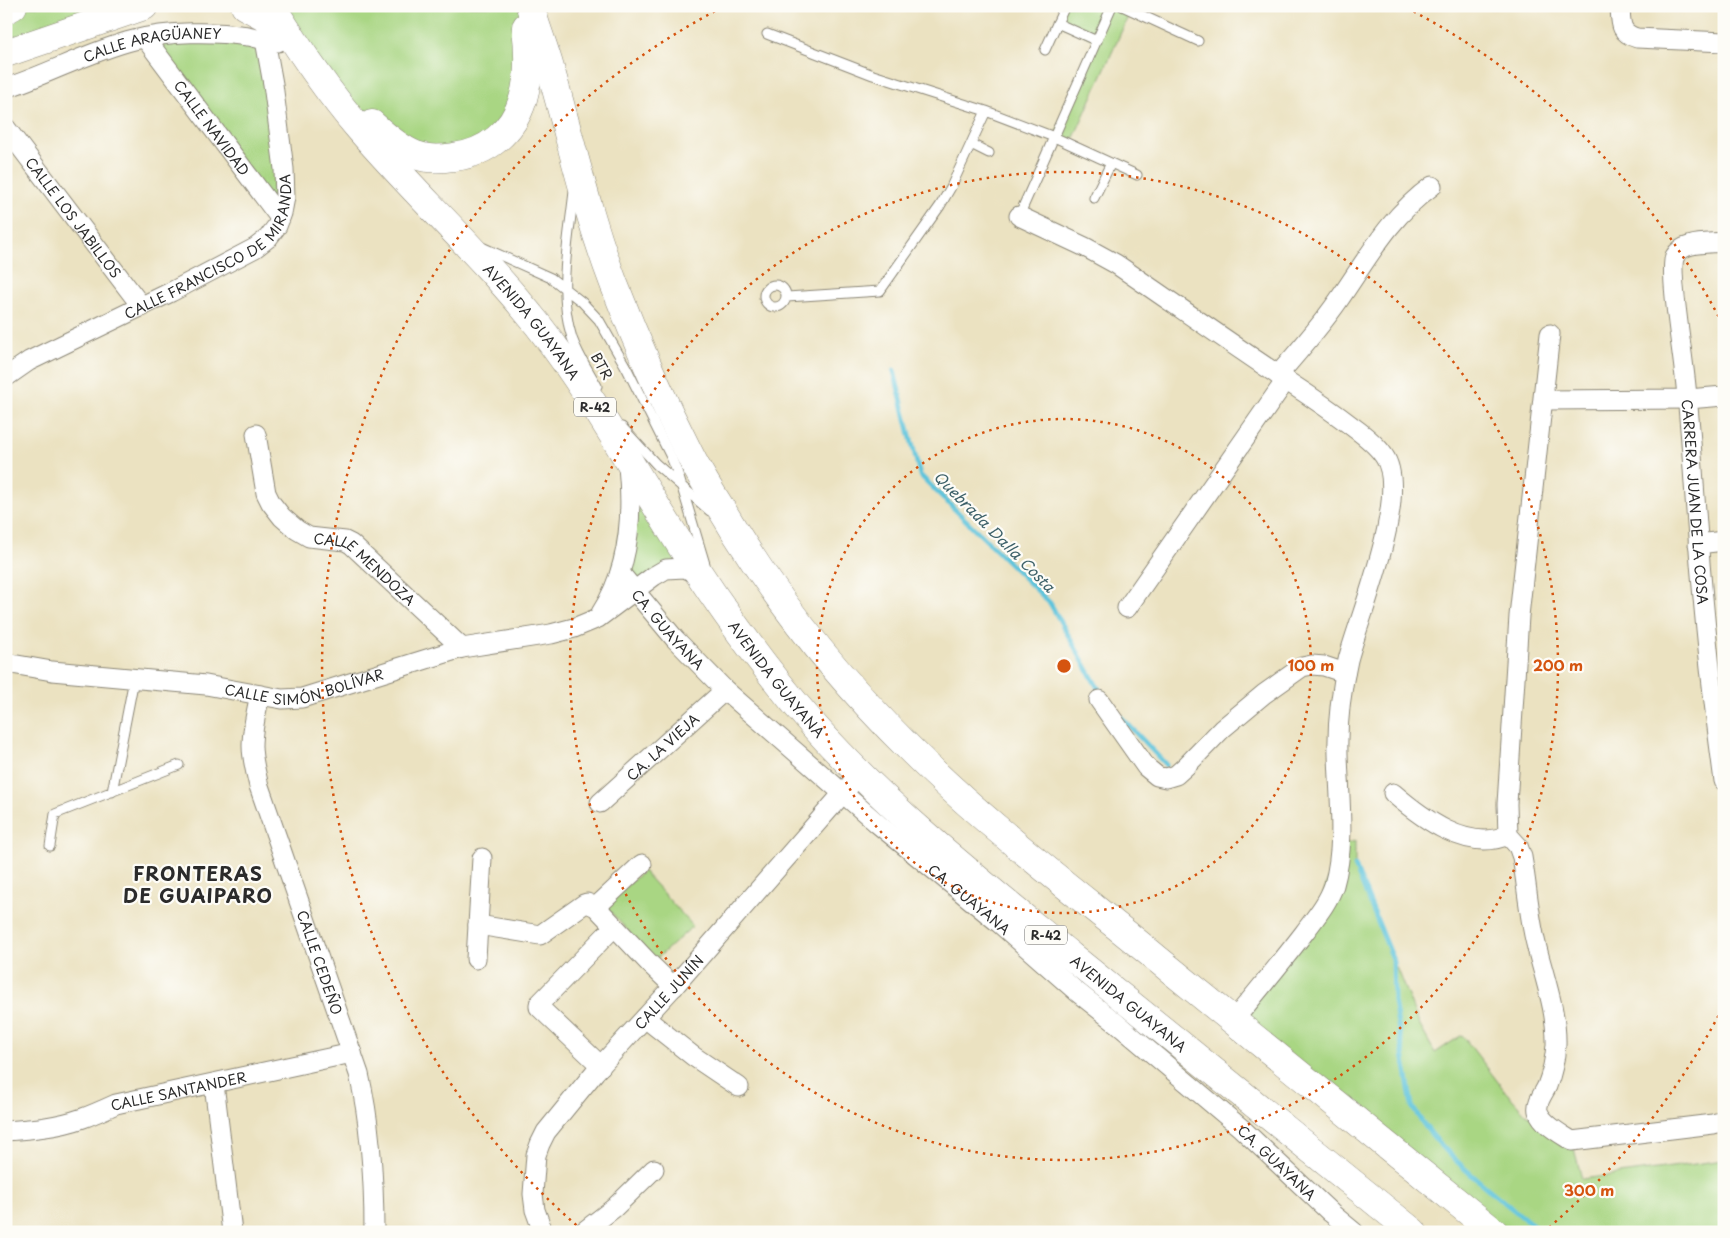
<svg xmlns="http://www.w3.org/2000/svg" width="1730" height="1238" font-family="'Playpen Sans',sans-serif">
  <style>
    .green { fill: #a9d683; stroke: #6a8057 }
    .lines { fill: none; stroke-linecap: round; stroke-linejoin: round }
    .stream { stroke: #5ec4dc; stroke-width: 5 }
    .lane-casing { stroke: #8b8676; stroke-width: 11 }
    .street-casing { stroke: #8b8676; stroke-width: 21 }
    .primary-casing { stroke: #8b8676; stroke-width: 29 }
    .highway-casing { stroke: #8b8676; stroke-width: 29 }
    .lane { stroke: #fff; stroke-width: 9 }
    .street { stroke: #fff; stroke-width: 19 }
    .primary { stroke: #fff; stroke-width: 28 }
    .highway { stroke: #fff; stroke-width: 28 }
    .ring { fill: none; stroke: #d5540f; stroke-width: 2.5; stroke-dasharray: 2.5 5 }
    .labels { text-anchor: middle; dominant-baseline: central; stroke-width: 4.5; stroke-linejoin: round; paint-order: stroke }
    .shield { fill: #fdfcf7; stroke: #6a6a68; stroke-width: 1 }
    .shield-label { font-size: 12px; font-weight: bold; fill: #2b2b2b }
    .street-label { font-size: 14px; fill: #2b2b2b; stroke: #fdfcf7 }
    .water-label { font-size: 15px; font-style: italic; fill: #3d6169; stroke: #fdfcf7 }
    .district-label { font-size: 19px; font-weight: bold; letter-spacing: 1px; fill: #2b2b2b; stroke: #fdfcf7 }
    .centre { fill: #d5540f; stroke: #fdfcf7; stroke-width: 2.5 }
    .ring-label { font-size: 15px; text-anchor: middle; font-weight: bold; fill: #d5540f; stroke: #fdfcf7; stroke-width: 4.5; stroke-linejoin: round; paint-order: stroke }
  </style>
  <rect width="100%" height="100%" fill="#fdfcf7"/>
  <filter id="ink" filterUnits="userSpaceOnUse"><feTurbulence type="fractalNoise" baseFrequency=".02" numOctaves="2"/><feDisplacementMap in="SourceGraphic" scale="10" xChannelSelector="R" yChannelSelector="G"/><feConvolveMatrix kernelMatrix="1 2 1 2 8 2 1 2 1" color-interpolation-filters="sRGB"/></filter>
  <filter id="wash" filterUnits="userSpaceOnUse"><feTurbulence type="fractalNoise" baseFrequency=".0096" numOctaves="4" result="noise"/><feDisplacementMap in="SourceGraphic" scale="20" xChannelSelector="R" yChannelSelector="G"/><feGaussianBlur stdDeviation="1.12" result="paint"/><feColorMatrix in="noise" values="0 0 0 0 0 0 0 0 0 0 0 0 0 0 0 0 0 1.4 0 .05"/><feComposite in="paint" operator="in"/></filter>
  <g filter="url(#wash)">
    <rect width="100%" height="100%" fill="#ebe2c1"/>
    <path class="green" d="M13,6h131l-138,47v-43z
      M245,6h278v94l-57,56 -86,-25z
      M1065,6h57l9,4 -60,134 -17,-7 43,-96 -40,-18z
      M145,38l120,2 17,173z
      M627,484l57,84 -75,27z
      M1355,841v25l65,160 15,27 27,-18 43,56 23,25 10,-6 34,31 10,38 142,-19v72h-230l-261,-211 82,-103 25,-73z
      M643,871l50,55 -38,34 -50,-54z"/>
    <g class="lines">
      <path class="stream" d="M894,371l26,104 130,128 53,94
        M1122,718l44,47
        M1355,866l38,93 1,42 18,105c27,49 86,90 129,126"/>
    </g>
  </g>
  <g filter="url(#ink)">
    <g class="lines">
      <defs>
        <path id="lane" d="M1122,6l76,35
          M1057,23l40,18
          M767,34l106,41 113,36 68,26 83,38
          M1045,50l20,-44
          M971,144l18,9
          M574,191c-5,48 -17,99 -2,147 6,17 16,32 25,48
          M1094,198l17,-35
          M1019,216l93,-210
          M482,247l69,31 31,24 17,18 28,49 44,88 7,17 27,90
          M764 296a11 11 0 1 1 22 0a11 11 0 1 1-22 0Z
          M787,297l93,-6 60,-85 11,-19 35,-76
          M622,427l34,37 54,47
          M112,792l22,-113
          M50,846l5,-32 124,-49"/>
        <g id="street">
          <path d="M1620,6c1,16 -1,27 17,32l87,4"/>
          <path id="s1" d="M145,38l135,180"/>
          <path id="s2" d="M6,88c43,-14 84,-37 128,-48 34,-9 79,-9 114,-4 10,2 20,5 30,6"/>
          <path id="s3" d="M6,128l136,179"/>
          <path d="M1019,216l66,31 31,17c57,39 114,79 171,117 23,15 45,30 66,46 11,8 23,17 31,29 27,38 -25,161 -36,204 -7,31 -11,62 -10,94 1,42 8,89 -4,131 -6,18 -19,33 -30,48 -23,30 -47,59 -71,88"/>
          <path id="s4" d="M1724,242c-15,2 -41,-1 -49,14 -6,11 6,88 8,105 8,59 10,117 15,176 6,82 15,163 26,244"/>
          <path d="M1550,334l-31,282 -12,188 1,31 10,11 4,11c5,29 7,59 14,87 8,33 21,67 20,101 -1,13 -4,28 -9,41 -3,7 -11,16 -9,25 4,13 23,23 34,30l141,-17 11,-3"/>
          <path d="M1278,375c21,-24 42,-48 60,-74 30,-43 51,-84 94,-115"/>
          <path id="s5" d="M6,377l23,-16 142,-69 84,-44 13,-10 9,-12 5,-13 3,-16 -1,-28 -11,-85 -8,-44"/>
          <path d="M1544,400l144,-1 36,-3"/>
          <path id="s6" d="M256,434l10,59 5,10 11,14 15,13 12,7 36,4 6,3 111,104"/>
          <path d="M1698,544l26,-3"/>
          <path id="s7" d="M620,573l55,66 50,51 153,134 121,99 77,68 39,31 126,106 90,85 23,19"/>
          <path d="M1127,608l159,-228"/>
          <path d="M601,613c28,-43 32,-98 27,-147"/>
          <path id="s8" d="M6,663l46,8 154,14 76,14 20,-1 160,-50 89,-14 23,-6 24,-10 56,-42 12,-7 18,-1 15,6"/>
          <path id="s9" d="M260,695c-4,17 -8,34 -8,51 0,13 4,27 7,40l100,288c12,52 15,104 15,158"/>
          <path d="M1099,700l47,67 11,9 9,2 10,-3 10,-9 36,-37 42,-35 38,-27 10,-2 12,1 21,7"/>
          <path d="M1393,793c29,25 75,60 115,42"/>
          <path id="s10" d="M600,803l125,-113"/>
          <path d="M596,907l46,-43"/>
          <path d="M478,925l62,10 44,-31 3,-1 9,4 54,57 24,23"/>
          <path d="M476,959l6,-101"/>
          <path d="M645,1018l48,38 46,31"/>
          <path d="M601,1066l-62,-59v-3l75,-77"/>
          <path d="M214,1084l18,148"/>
          <path id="s11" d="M6,1131c26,-2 52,-4 77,-13 11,-4 22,-9 33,-14l236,-51"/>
          <path id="s12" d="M543,1232l-8,-22 -2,-16 3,-39 4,-11 6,-12 49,-60 82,-89 174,-199"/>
          <path d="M583,1232l31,-24 40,-39"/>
        </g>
        <g id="primary">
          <path d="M530,6c6,21 14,41 20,62 21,72 37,146 64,216 22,57 47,114 75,169 13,27 30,51 45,77 49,79 110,154 176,219 76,76 163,141 246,209 112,91 225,183 338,274"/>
          <path id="s13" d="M278,16c24,38 50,76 79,110 58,68 125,129 181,199 50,64 90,136 133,205 43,69 90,135 144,197 76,85 168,157 257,230 113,92 227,183 341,275"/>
          <path d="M372,124c12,11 28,25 44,31 12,5 25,4 38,2 33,-4 59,-25 69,-58 7,-24 6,-48 3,-72"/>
        </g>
        <path id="highway" d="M245,6l26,14 20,17
          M6,10l7,-4
          M6,53l138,-47"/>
      </defs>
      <use href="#lane" class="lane-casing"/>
      <use href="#street" class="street-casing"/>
      <use href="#primary" class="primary-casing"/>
      <use href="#highway" class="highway-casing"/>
      <use href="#lane" class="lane"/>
      <use href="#street" class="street"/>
      <use href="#primary" class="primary"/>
      <use href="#highway" class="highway"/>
    </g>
  </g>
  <g class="ring">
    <circle cx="1064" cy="666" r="247"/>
    <circle cx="1064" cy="666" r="494"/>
    <path d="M1722 1009A742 742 0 0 1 1546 1230M582 1230A742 742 0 0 1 721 8M1407 8A742 742 0 0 1 1722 323"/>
  </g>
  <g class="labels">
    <g class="shield">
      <rect x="574" y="397.5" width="42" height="19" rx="4"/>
      <rect x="1025" y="925.5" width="42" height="19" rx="4"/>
    </g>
    <g class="shield-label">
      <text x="595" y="407">R-42</text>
      <text x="1046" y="935">R-42</text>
    </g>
    <g class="street-label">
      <text stroke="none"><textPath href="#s2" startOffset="154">CALLE ARAGÜANEY</textPath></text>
      <text stroke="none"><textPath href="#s1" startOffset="112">CALLE NAVIDAD</textPath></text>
      <text stroke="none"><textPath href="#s3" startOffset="112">CALLE LOS JABILLOS</textPath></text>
      <text stroke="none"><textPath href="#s5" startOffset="250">CALLE FRANCISCO DE MIRANDA</textPath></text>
      <text stroke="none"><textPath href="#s13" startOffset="398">AVENIDA GUAYANA</textPath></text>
      <text transform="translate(602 366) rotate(61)">BTR</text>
      <text stroke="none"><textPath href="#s4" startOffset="300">CARRERA JUAN DE LA COSA</textPath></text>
      <text stroke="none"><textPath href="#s6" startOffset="189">CALLE MENDOZA</textPath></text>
      <text stroke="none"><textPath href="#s7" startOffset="74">CA. GUAYANA</textPath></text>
      <text stroke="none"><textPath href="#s8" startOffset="302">CALLE SIMÓN BOLÍVAR</textPath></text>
      <text stroke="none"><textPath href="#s13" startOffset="832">AVENIDA GUAYANA</textPath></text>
      <text stroke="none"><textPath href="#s10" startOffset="84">CA. LA VIEJA</textPath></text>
      <text stroke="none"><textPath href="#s7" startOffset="479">CA. GUAYANA</textPath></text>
      <text stroke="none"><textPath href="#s9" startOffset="279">CALLE CEDEÑO</textPath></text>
      <text stroke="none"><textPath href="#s12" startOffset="290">CALLE JUNÍN</textPath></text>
      <text stroke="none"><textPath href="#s13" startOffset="1312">AVENIDA GUAYANA</textPath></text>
      <text stroke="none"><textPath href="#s11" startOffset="178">CALLE SANTANDER</textPath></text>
      <text stroke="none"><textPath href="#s7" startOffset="884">CA. GUAYANA</textPath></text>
    </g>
    <g class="water-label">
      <text transform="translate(995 531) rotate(45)">Quebrada Dalla Costa</text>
    </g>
    <g class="district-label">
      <text x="198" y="873">FRONTERAS<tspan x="198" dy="22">DE GUAIPARO</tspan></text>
    </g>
  </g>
  <circle cx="1064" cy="666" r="8" class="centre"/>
  <g class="ring-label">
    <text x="1311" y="671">100 m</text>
    <text x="1558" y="671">200 m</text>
    <text x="1589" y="1196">300 m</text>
  </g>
  <rect width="1730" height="1238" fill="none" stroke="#fdfcf7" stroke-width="25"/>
</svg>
